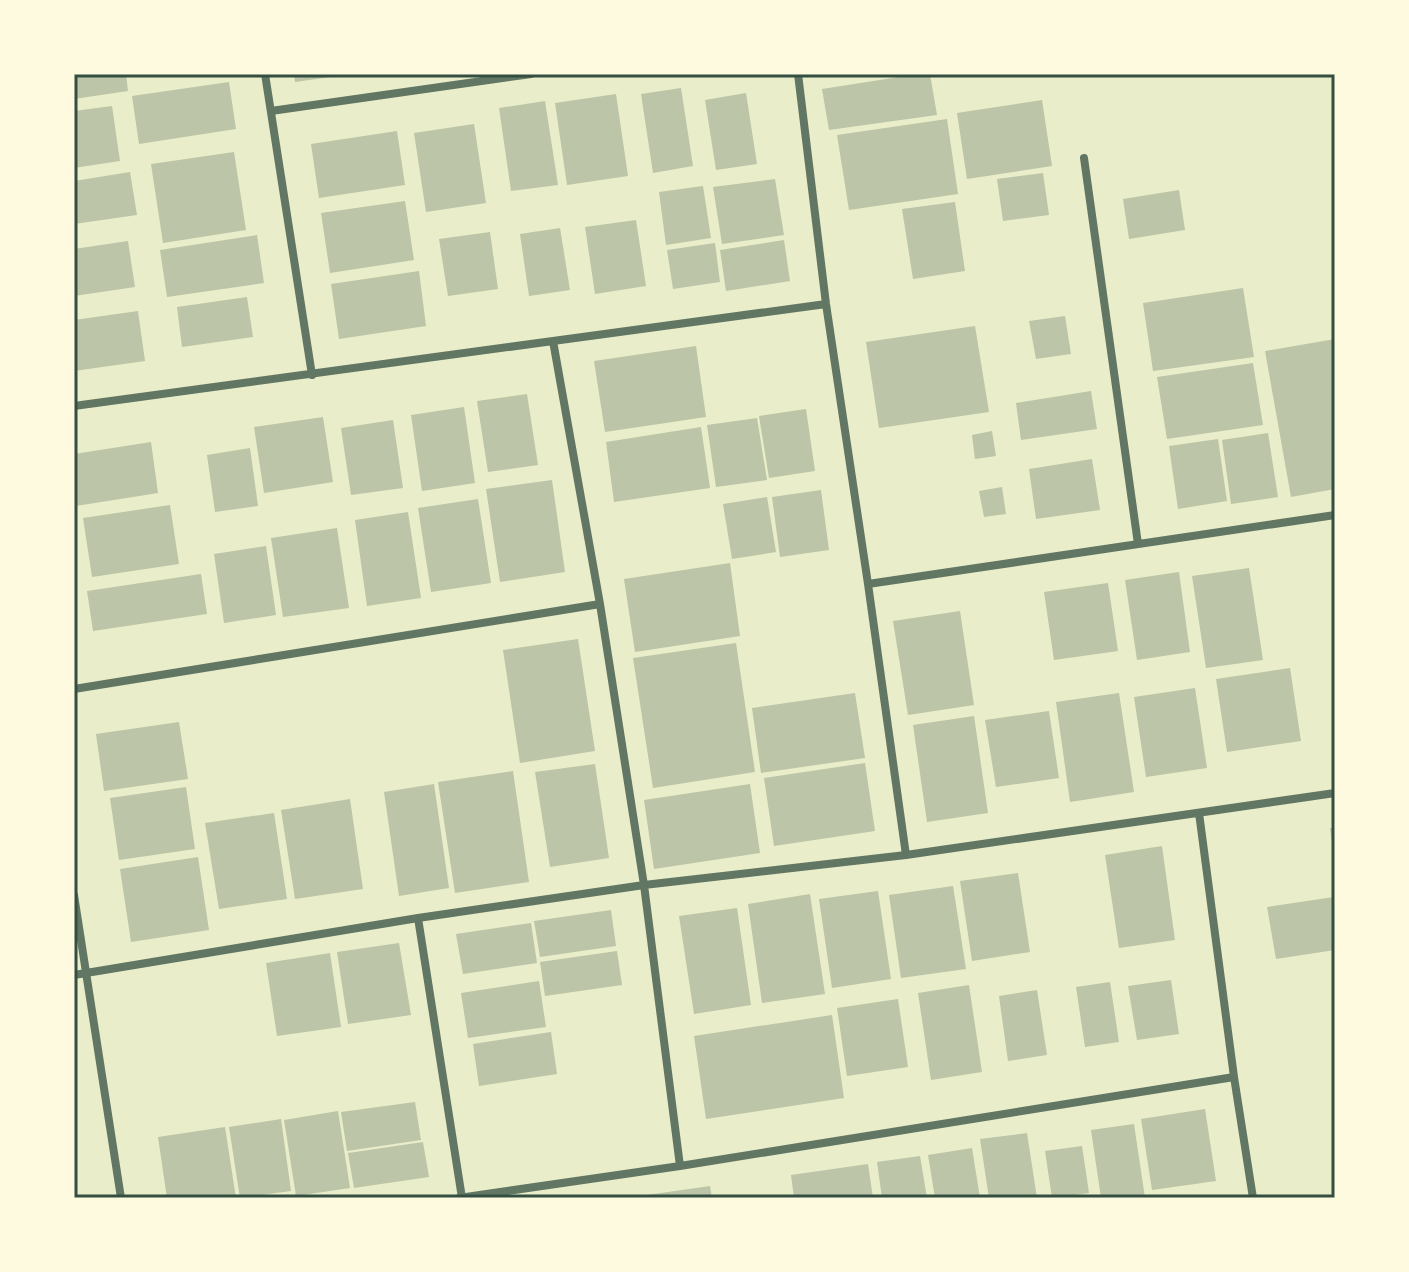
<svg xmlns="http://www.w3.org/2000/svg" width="1409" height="1272" font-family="'Varela Round',sans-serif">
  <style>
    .building { fill: #bcc5a7 }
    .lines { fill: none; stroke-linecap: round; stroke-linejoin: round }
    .minor { stroke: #617663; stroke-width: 8 }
    .neatline { fill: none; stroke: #344e41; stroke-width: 3 }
  </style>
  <rect width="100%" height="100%" fill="#e9edc9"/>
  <path class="building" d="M74,74h52l2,17 -54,8z
    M294,74h43l1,2 -43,6z
    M918,74h12l7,41 -108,15 -7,-41z
    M229,82l7,47 -97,15 -7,-48z
    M681,88l12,78 -40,7 -12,-79z
    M746,93l11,71 -41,6 -11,-70z
    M616,94l12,82 -61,9 -12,-82z
    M1042,100l10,66 -85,13 -10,-66z
    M545,101l13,84 -47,6 -12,-83z
    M112,106l8,55 -46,7v-57z
    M947,119l11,75 -109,16 -12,-75z
    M474,124l12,79 -60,9 -12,-79z
    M397,131l8,54 -86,13 -8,-54z
    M234,152l12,78 -83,13 -12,-79z
    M130,172l7,43 -63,9v-43z
    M1043,173l6,42 -46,6 -6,-42z
    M775,179l9,56 -62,9 -9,-57z
    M703,186l8,52 -45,7 -7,-53z
    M1179,190l6,40 -56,9 -6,-40z
    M405,201l9,59 -84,13 -9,-60z
    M955,202l10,69 -52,8 -11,-70z
    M636,220l10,66 -51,8 -10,-67z
    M560,228l10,62 -41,6 -9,-62z
    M490,232l8,57 -50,7 -9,-57z
    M257,235l7,48 -97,14 -7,-47z
    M784,240l6,41 -64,10 -6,-41z
    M128,241l7,46 -61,9v-47z
    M715,243l5,39 -47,7 -6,-39z
    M419,271l7,55 -87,13 -8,-55z
    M1243,288l11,69 -101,14 -10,-68z
    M247,297l6,40 -71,10 -5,-40z
    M138,311l7,50 -71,10v-51z
    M1065,316l6,38 -35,5 -7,-38z
    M975,326l14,86 -110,16 -13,-86z
    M1335,339v150l-44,8 -26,-146z
    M696,346l10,71 -101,15 -11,-71z
    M1253,363l10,62 -96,14 -10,-62z
    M1091,391l6,38 -76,11 -5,-37z
    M527,394l11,71 -50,7 -11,-71z
    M464,407l11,76 -53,8 -11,-76z
    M806,409l9,62 -46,7 -10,-62z
    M323,417l10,65 -69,11 -10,-66z
    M757,418l10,62 -51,7 -9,-62z
    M393,420l10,68 -52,7 -10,-67z
    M701,427l9,61 -96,14 -8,-60z
    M992,431l4,25 -21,3 -3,-24z
    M1268,433l10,64 -47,7 -9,-64z
    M1218,439l9,62 -49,8 -9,-63z
    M151,442l7,51 -82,13 -2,-52z
    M250,448l8,58 -43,6 -8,-57z
    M1092,459l8,51 -64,9 -7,-50z
    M552,480l13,92 -65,10 -14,-93z
    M1002,487l4,27 -22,3 -5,-26z
    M821,490l8,60 -49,7 -8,-60z
    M767,497l9,55 -44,7 -9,-55z
    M478,499l13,84 -60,9 -13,-84z
    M170,505l9,59 -87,13 -9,-59z
    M408,512l13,86 -54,8 -12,-86z
    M337,528l12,80 -66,9 -12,-79z
    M266,546l10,69 -52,8 -10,-69z
    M730,563l10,73 -105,16 -11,-73z
    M1249,568l14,92 -57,8 -14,-92z
    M1179,572l11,80 -53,8 -12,-80z
    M201,574l6,40 -114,17 -6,-40z
    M1108,583l10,68 -64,9 -10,-68z
    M960,611l14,94 -66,10 -15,-94z
    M578,639l17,112 -75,12 -17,-113z
    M736,643l19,129 -102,16 -20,-130z
    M1290,668l11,73 -74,11 -11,-73z
    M1195,688l12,80 -61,9 -12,-80z
    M855,693l10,65 -104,15 -9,-65z
    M1119,693l15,99 -64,10 -14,-100z
    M1049,711l10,67 -63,9 -11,-67z
    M974,716l14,97 -61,9 -14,-97z
    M179,722l9,57 -84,12 -8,-57z
    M865,763l10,68 -101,15 -10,-68z
    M595,764l14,94 -59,9 -15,-95z
    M513,771l16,111 -74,11 -17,-111z
    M434,784l15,104 -50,8 -15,-104z
    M750,784l10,69 -106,16 -10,-69z
    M186,787l9,62 -76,11 -9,-62z
    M350,799l13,90 -68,10 -14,-89z
    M274,813l13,86 -68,10 -14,-86z
    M1330,828h5v22h-2z
    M1162,846l13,94 -56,8 -14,-93z
    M198,857l11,73 -78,12 -11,-73z
    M1018,873l12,79 -58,9 -12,-80z
    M953,886l13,83 -65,9 -12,-83z
    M878,891l13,88 -59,9 -13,-89z
    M810,894l15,100 -63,9 -14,-99z
    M1334,897l1,53 -59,9 -9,-52z
    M737,908l14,97 -57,9 -15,-98z
    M611,910l5,36 -76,11 -6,-36z
    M531,923l6,40 -74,11 -7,-40z
    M399,943l12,72 -63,9 -11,-72z
    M617,951l5,34 -77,11 -5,-34z
    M330,953l11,74 -64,9 -11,-73z
    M1171,980l8,54 -42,6 -9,-54z
    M539,981l7,46 -78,11 -7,-45z
    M1110,982l9,60 -34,5 -9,-60z
    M969,985l13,87 -51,8 -13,-87z
    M1037,990l10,65 -39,6 -9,-65z
    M898,999l10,68 -61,9 -10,-68z
    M832,1015l12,83 -138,21 -12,-83z
    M551,1032l6,42 -78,12 -6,-42z
    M415,1102l6,38 -74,11 -6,-39z
    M1205,1109l11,72 -64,9 -11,-71z
    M338,1111l12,77 -54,8 -12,-76z
    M281,1119l10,72 -51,7 -11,-71z
    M1134,1124l11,74h-44l-10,-68z
    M225,1127l11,71h-69l-9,-61z
    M1027,1133l10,65h-48l-9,-59z
    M423,1142l6,35 -75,11 -6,-35z
    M1082,1146l7,47 -37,5 -7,-47z
    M972,1148l8,50h-45l-7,-43z
    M920,1156l7,42h-45l-5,-36z
    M868,1164l5,34h-79l-3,-23z
    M710,1186l2,12h-72v-2z"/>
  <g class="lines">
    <path class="minor" d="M265,74l47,301
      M798,74l28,230 42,280
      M271,111l260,-37
      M1084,158l54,386
      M553,341l273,-37
      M74,406l479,-65 47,263 44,281 36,281
      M74,689l526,-85
      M906,855l-38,-271 467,-69
      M74,895l47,303
      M418,918l44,280
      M74,975l344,-57 226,-33 262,-30 429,-62
      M1234,1077l19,121
      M459,1198l221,-32 554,-89 -35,-264"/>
  </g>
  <rect width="1409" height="1272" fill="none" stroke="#fefae0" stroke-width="152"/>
  <rect x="76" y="76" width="1257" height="1120" class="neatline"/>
</svg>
